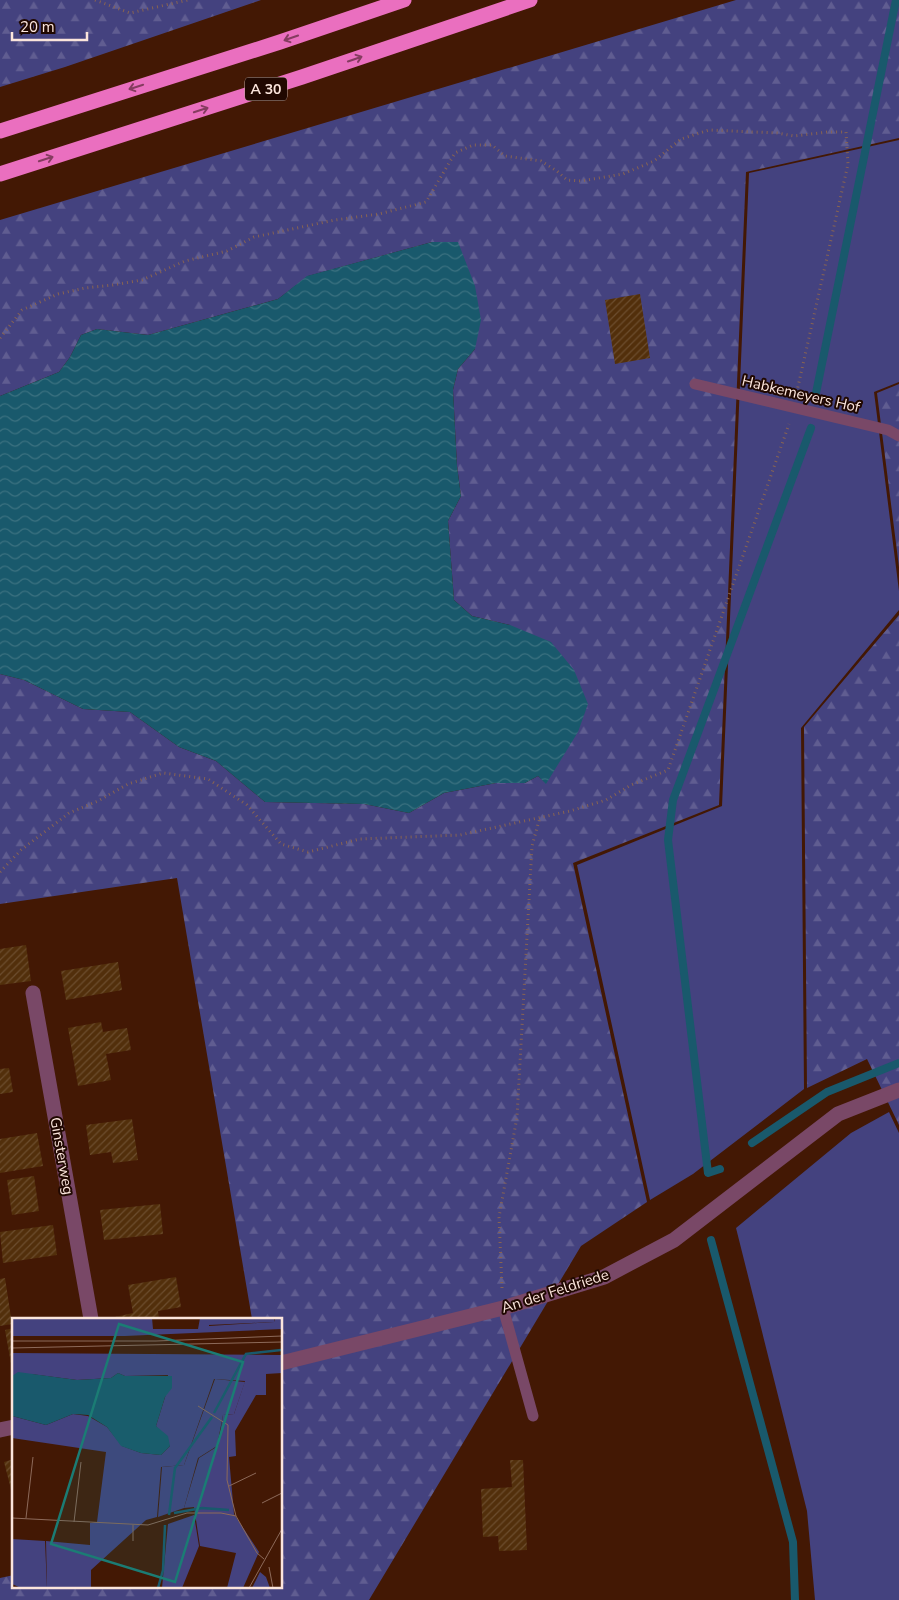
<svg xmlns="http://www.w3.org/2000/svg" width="899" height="1600" font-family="'Nunito Sans',sans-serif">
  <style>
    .green { fill: #44427f }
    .forest { fill: url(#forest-firs) }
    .water { fill: url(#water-waves) }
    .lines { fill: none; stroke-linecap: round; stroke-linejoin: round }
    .stream { stroke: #19596c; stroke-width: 8 }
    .building { fill: url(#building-hatch) }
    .path { stroke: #876353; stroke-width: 3; stroke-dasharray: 1 4; stroke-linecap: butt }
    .lane { stroke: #794867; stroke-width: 11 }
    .street { stroke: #794867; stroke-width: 15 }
    .highway { stroke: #ea6fbf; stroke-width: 15 }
    .oneway { stroke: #853c60 }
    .labels { text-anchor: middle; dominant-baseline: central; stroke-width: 4; stroke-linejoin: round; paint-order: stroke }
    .shield { fill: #200801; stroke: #b9a39a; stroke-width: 1 }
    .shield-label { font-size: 14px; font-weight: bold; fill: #fbe5dc }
    .street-label { font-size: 15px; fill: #fbe5dc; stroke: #200801 }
    .inset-river { fill: none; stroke: #19596c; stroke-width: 2.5 }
    .inset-road { fill: none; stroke: #8d6a5a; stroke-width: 1 }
    .view { fill: #1b7c74; fill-opacity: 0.15; stroke: #1b7c74; stroke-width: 2.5 }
    .inset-edge { fill: none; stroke: #fbe5dc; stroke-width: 2.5 }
  </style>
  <defs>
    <pattern id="forest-firs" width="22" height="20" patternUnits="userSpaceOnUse" patternTransform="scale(1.25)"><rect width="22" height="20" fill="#44427f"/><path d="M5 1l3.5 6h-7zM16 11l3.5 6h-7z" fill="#605d91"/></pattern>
    <pattern id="water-waves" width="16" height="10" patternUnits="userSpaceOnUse" patternTransform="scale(1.25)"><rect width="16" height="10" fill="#19596c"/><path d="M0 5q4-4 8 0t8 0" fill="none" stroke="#3b7180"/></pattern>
    <pattern id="building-hatch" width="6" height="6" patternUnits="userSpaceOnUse" patternTransform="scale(1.25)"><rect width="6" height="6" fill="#522f0b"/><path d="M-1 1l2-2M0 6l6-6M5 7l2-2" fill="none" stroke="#6c4d2e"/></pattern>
  </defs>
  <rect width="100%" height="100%" fill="#431804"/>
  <path class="green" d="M899,140v242l-25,10 25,199v19l-98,118 3,361 -111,85 -43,26 -73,-335 145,-59 27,-633z
    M889,1112l10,21v467h-84l-8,-89 -71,-283 115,-95z"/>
  <path class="forest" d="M0,0h261l-196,67 -65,20z
    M736,0h163v138l-153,34 -27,633 -146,58 74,339 -66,44 -212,354h-369v-22l14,-3v11h267v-267h-29l-75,-441 -177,26v-230l24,6 59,29 47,3 49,35 37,14 49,41 99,2 45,9 35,-20 52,-10h29l13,-7 8,7 -36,-158 -38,-9 -18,-16 -6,-79 13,-25 -4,-30 -4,-76 5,-21 17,-20 -43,-107 -124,34 -30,23 -130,36 -51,-6 -16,6 -11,22 -11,15 -59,24v-176z
    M899,384v183l-22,-174z
    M899,615v510l-32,-66 -60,29 -3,-361z"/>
  <path class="water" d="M432,242h26l17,44 6,34 -6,29 -17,20 -5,21 4,76 4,30 -13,25 6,79 18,16 38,9 41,17 23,28 14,34 -10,28 -32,52 -8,-8 -13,7h-29l-52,10 -35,20 -45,-9 -99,-2 -49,-41 -37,-14 -49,-35 -47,-3 -59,-29 -24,-6v-278l59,-24 11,-15 11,-22 16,-6 51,6 130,-36 29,-23z"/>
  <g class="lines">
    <path class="stream" d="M815,398l81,-398
      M752,1143l75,-51 72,-29
      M720,1169l-12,4 -40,-333 5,-40 138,-372
      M711,1240l82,302 2,58"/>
  </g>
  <path class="building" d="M640,294l10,64 -35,6 -10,-64z
    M26,945l5,36 -31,4v-36z
    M118,962l4,28 -56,10 -5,-29z
    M101,1022l2,10 24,-4 4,22 -25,4 5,26 -33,6 -10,-58z
    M9,1068l4,24 -13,2v-25z
    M132,1119l6,41 -25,3 -2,-11 -21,3 -4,-30z
    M37,1133l6,33 -43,7v-34z
    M34,1176l5,35 -27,4 -5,-35z
    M160,1204l3,30 -59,6 -4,-30z
    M53,1225l4,30 -54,8 -3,-31z
    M176,1277l5,30 -23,4 1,8h-53l27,-6 -5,-28z
    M5,1278l7,46 -12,2v-47z
    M14,1328v40l-2,1 -7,-39z
    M14,1459v38h-1l-9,-35z
    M510,1460h13l4,90 -28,1 -1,-15 -15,1 -2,-48 31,-2z"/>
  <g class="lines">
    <path class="path" d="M95,0l35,13 58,-13
      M0,338l22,-28 36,-16 27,-6 28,-3 29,-5 43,-19 42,-10 27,-14 81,-17 44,-6 47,-12 29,-49 18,-8h19l13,11 36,5 16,10 10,9 14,1 42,-7 31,-13 27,-22 28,-9 68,3 17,3 34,-4h18l2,32 -51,227
      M0,872l21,-22 48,-37 29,-12 30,-17 35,-11 45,6 39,26 34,39 27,8 52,-13 100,-4 110,-24 36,-11 25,-15 37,-15 121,-346
      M502,1288l-3,-71 18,-100 15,-271 8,-29"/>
    <path class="lane" d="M695,384l193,46 11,6
      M503,1308l30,108"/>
    <path class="street" d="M33,993l58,326
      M281,1363l222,-55 101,-31 70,-37 164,-126 61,-24
      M0,1430l14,-3"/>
    <path class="highway" d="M0,131l280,-89 124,-42
      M0,174l302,-97 228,-77"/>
  </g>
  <defs><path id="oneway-shaft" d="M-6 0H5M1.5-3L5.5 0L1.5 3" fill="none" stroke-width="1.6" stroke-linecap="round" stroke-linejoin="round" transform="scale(1.25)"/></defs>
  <g class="oneway">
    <use href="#oneway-shaft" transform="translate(291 38) rotate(161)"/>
    <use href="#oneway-shaft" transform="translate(355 59) rotate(-19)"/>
    <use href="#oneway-shaft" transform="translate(136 87) rotate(162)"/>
    <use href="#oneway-shaft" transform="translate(201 110) rotate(-18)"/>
    <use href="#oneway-shaft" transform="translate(46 159) rotate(-18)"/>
  </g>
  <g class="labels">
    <rect class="shield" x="245" y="77.5" width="42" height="23" rx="4"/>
    <g class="shield-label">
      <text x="266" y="89">A 30</text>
    </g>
    <g class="street-label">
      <text transform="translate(801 394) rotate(13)">Habkemeyers Hof</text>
      <text transform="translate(62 1156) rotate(80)">Ginsterweg</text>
      <text transform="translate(555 1291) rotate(-18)">An der Feldriede</text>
    </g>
  </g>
  <g transform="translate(12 1318)">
    <rect width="270" height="270" fill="#431804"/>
    <path d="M197,0h65v4l-65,3zM203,61l30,3 -11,32 -11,1 -6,31 -19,12 -14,50 -26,9 4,-50 22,-2zM182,197l5,31 -17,42h-20l6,-64zM0,221l33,2 2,47h-26l-9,-4zM248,254l6,5 4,11h-18z" fill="#44427f"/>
    <path d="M0,0h140l1,11h45l2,-11h9v8l65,-4 1,-4h7v11l-157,7h-113zM0,35l270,2v18l-16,1v21h-10l-21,36 1,25 -7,1 5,57 25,38 -16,36h-16l9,-35 -36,-7 -6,-39 -10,1 15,-50 19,-12 5,-31 11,-1 11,-33 -31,-2 -30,86 -23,2 -4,50 -11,3 -55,50v18h-44l-1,-47 44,4v-22l7,-1 9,-70 -94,-14v-22l34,9 27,-11 15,2 19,11 15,19 19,7 20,2 9,-9 -14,-20 10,-32 2,-19 -43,1 -7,-3 -7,5 -34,2 -46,-6 -19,2z" fill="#44427f"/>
    <path d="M6,54l59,8 34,-2 7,-5 7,3h47v12l-7,9 -9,29 12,10 2,10 -9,9 -20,-2 -20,-7 -14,-19 -19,-12 -15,-1 -27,11 -34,-9v-40z" fill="#19596c"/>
    <path class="inset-river" d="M202,95l32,-59 35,-4M162,195l28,-5 27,2M157,197l6,-47 37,-51M146,270l5,-18 2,-45"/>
    <path class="inset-road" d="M0,23h144l126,-5M0,30l270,-6M186,88l30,19 -1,55 9,36M217,168l27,-13M250,185l20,-10M0,200l136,7 39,-12h34l15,3 21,37 7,6M14,200l7,-61M62,204l7,-60M121,223v-16M257,249l4,21M237,270l33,-59"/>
    <path class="view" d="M107,6l124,38 -68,220 -124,-38z"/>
    <rect width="270" height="270" class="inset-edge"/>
  </g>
  <path d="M12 32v8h75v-8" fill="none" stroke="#fbe5dc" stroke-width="2.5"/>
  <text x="20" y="32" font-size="15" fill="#fbe5dc" stroke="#200801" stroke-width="4" paint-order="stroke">20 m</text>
</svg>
